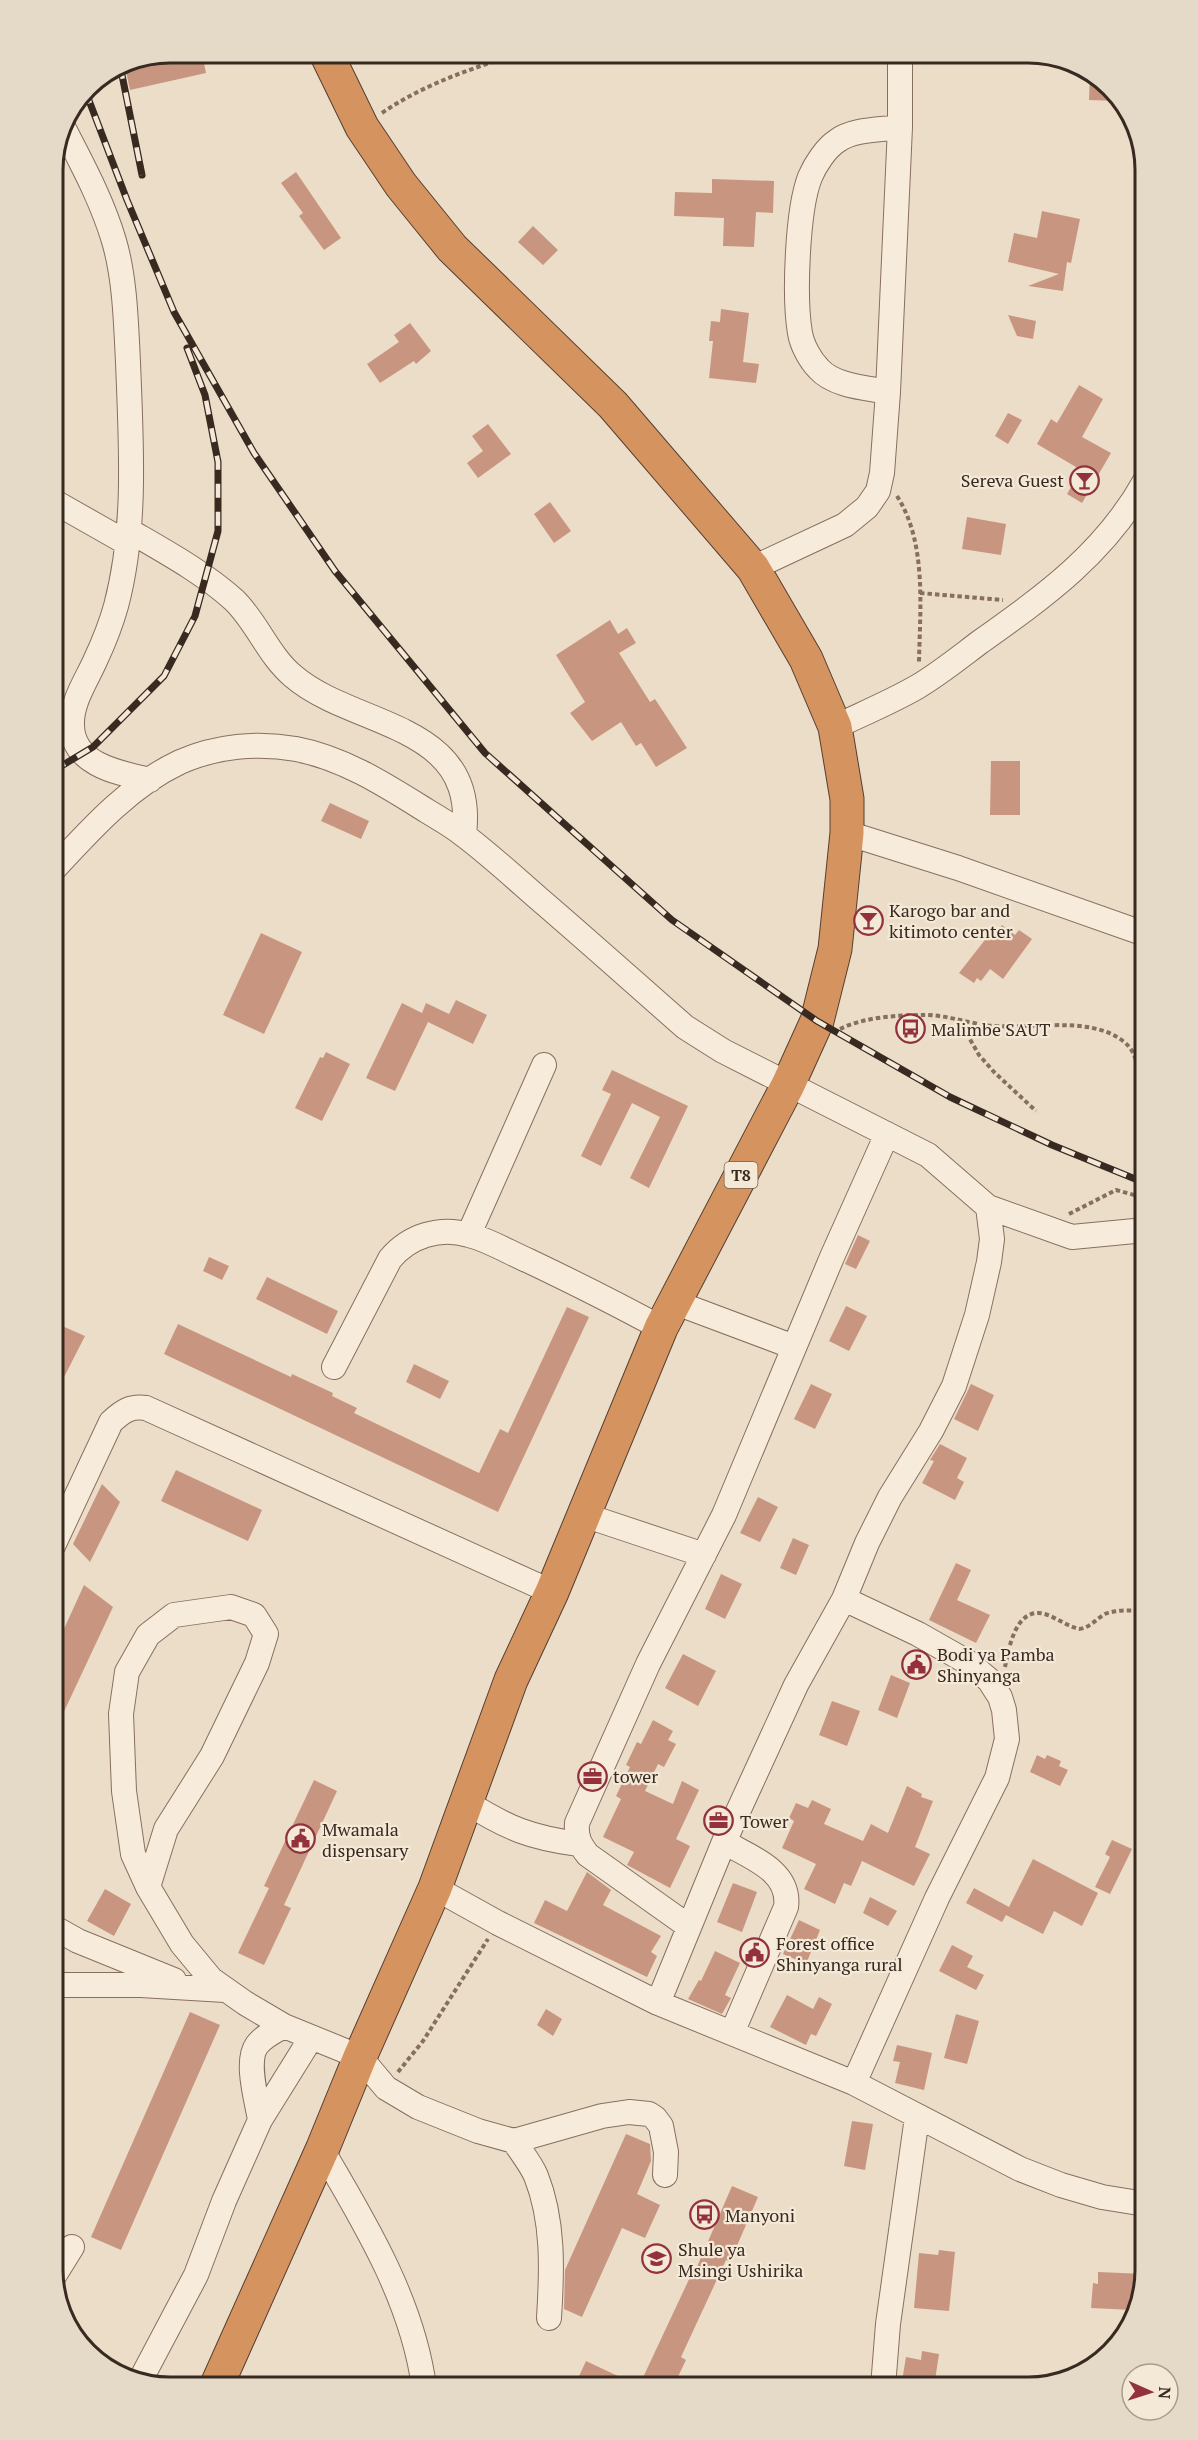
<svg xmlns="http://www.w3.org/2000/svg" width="1198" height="2440" font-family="'PT Serif',serif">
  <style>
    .building { fill: #c89680 }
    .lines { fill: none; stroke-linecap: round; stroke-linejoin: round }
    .minor-casing { stroke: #876f5e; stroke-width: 26 }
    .highway-casing { stroke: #553e32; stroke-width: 35 }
    .path { stroke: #876f5e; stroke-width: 4; stroke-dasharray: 4.5 3; stroke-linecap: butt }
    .minor { stroke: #f7ecdb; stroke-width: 24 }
    .highway { stroke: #d5945f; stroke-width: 33 }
    .rail-casing { stroke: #382a21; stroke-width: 7 }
    .rail { stroke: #f4e8d7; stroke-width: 4.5; stroke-dasharray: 14; stroke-linecap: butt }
    .labels { text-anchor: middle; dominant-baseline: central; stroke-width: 4.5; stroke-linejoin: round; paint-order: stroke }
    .shield { fill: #f4e8d7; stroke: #706358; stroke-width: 1.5 }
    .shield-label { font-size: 16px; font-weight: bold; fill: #382a21 }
    .poi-label { font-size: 18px; fill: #382a21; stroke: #f4e8d7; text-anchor: start }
    .rim { fill: none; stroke: #382a21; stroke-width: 3 }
  </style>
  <rect width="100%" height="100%" fill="#ecddc8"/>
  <path class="building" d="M170,52l32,1 4,20 -76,17 -6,-28z
    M1090,73l9,4 19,24 -29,-1z
    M296,172l45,66 -17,12 -25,-34 4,-3 -22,-30z
    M712,179l62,2 -1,32 -17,-1 -2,35 -31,-1 1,-28 -50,-2 1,-24 37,1z
    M1042,211l38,8 -9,44 -4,-1 -4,29 -35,-5 31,-12 -51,-12 6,-29 23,5z
    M533,226l25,24 -15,15 -25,-23z
    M721,309l28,4 -6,49 16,2 -3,19 -47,-5 4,-37h-4l2,-20 9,1z
    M1008,315l28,6 -3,18 -16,-3z
    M410,323l21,28 -15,13 -2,-3 -34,22 -13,-19 32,-22 -5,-7z
    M1079,385l24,14 -21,38 29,16 -29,50 -15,-9 14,-24 -44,-26 14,-25 6,4z
    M1008,413l14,7 -14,24 -13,-8z
    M488,424l23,30 -33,24 -11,-15 16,-12 -11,-15z
    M550,502l21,29 -17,12 -20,-29z
    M967,517l39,7 -5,31 -39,-6z
    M610,620l8,14 9,-6 9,15 -17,10 31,49 5,-3 32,49 -31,19 -15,-24 -5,3 -15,-24 -29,19 -22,-28 15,-11 -29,-47z
    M991,761h29v54h-30z
    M330,803l39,18 -8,18 -40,-18z
    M1002,925l13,10 4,-5 13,9 -29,40 -13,-10 -9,12 -4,-3 -3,5 -15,-10 36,-46 4,2z
    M261,933l41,19 -38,82 -41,-19z
    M456,1000l31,15 -14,29 -45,-22 -33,69 -29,-13 36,-75 20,10 4,-10 23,11z
    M326,1052l24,12 -28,57 -27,-13 25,-51 3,1z
    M612,1070l76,36 -39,82 -19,-10 30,-61 -28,-14 -31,63 -20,-10 30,-62 -9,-4z
    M858,1235l12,6 -14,28 -11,-5z
    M209,1257l20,9 -7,14 -19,-9z
    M267,1277l71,34 -11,23 -71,-35z
    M846,1306l21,10 -18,35 -20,-10z
    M567,1307l22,10 -91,195 -334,-158 14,-30 113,53 1,-3 41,19 -1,3 25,12 -3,5 125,60 21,-44 8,4z
    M53,1322l32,14 -26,51 2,-32 -8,-6z
    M414,1364l35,17 -9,18 -34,-17z
    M811,1384l21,10 -17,35 -21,-10z
    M971,1384l23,11 -16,36 -24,-12z
    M940,1444l27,14 -10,20 7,4 -9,18 -33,-17 12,-22 -4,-1z
    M176,1470l86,40 -14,31 -87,-40z
    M102,1484l18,18 -30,60 -17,-18z
    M758,1497l20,10 -18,35 -20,-9z
    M793,1538l16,7 -13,30 -16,-7z
    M956,1563l15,7 -14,30 33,15 -14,28 -47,-23z
    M721,1574l21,10 -17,35 -20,-10z
    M84,1585l29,22 -60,128v-82z
    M683,1654l33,17 -18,35 -33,-18z
    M891,1675l19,8 -13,35 -19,-8z
    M832,1701l28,10 -13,35 -28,-11z
    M653,1720l20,11 -5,9 8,4 -12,23 -6,-3 -13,27 28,13 9,-23 17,9 -23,49 14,7 -20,42 -43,-23 7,-13 -31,-15 18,-38 -5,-3 14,-29 -4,-2 11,-23 4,2z
    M1037,1755l8,4 2,-4 14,6 -2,5 9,4 -8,16 -30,-14z
    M314,1780l23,11 -53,114 7,3 -27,57 -26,-12 31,-65 -5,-2z
    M907,1786l15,8 -1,3 12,4 -18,46 15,7 -16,32 -52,-25 -11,25 -7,-3 -9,21 -31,-15 12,-25 -34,-16 12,-27 -5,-3 7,-15 12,5 4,-8 19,9 -7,15 39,17 8,-17 17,9z
    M1112,1840l20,9 -22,45 -15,-7 15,-30 -5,-3z
    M1033,1859l65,34 -16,33 -28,-15 -11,23 -37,-19 -4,7 -36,-19 8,-15 35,19z
    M587,1872l24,18 -8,15 58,31 -10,16 6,4 -10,21 -113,-54 11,-23 22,11z
    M733,1883l24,9 -15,40 -25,-10z
    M105,1889l26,15 -17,32 -27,-15z
    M870,1897l27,14 -9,15 -25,-13z
    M799,1920l21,10 -14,34 -23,-10z
    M952,1945l21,11 -6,11 17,8 -8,15 -37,-19z
    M715,1951l25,12 -15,32 6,3 -9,16 -34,-15 11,-19 2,1z
    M787,1995l26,14 6,-12 13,7 -16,32 -5,-2 -5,11 -36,-18z
    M546,2009l16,10 -9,17 -16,-11z
    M190,2012l30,13 -99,225 -30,-13z
    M956,2014l23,7 -12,43 -23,-6z
    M897,2045l35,8 -8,37 -29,-7 5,-21 -7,-1z
    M852,2121l21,3 -8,46 -21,-4z
    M626,2134l24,10 1,17 -14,33 23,11 -15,33 -23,-10 -40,89 -18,-8 1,-39z
    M732,2186l26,11 -28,65 -4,-2 -45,97 5,3 -13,27h-99l12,-26 53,25 52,-111 2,1z
    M939,2250l16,2 -6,59 -35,-3 5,-55 19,2z
    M1098,2272l46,2 -11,36 -42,-2 2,-25 5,1z
    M922,2351l17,3 -5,33h-33l5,-30 15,3z"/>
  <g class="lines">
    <defs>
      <path id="minor" d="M62,125c19,37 40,75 52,116 11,37 12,82 14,121 3,81 9,165 -12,244 -5,18 -13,38 -21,55 -9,20 -24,42 -23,64 0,40 47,48 78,55
        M888,392c-21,-4 -54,-6 -69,-23 -9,-9 -17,-24 -19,-36 -6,-35 -3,-123 10,-156 5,-12 16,-29 27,-36 16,-12 43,-11 63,-14
        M53,501l74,42
        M128,530c36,21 75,42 106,70 23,22 34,55 59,76 60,52 185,46 171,158
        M753,568l92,-43 22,-18 11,-16 4,-18 6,-81 12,-265v-74
        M835,727c27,-13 56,-25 82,-40 22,-13 43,-30 63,-45 66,-47 125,-89 165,-161
        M847,833l111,35 187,66
        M53,870c37,-40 76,-84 127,-108 36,-16 78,-20 116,-13 48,9 91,37 131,62 13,8 26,15 38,25 25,19 49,41 73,62 49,42 98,86 147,129l38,24 205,104 60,52 4,32 -3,23 -12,53 -23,71 -23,45 -41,66 -23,46 -23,56 -48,86 -72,157 -66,161
        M988,1207l84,30 73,-7
        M469,1234l75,-169
        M674,1302l120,45
        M334,1367l56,-108c19,-23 50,-33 79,-24 20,5 41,18 60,26 44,21 88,43 132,67
        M584,1515l120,40
        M53,1546l58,-124c12,-11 19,-16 35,-14l406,184
        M844,1599l74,35 51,29 20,17 11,17 4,13 3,29 -10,39 -60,120 -83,185
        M466,1802c41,26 65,36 113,42
        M724,1842c26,15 67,29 62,65l-54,126
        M148,1887l18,-58 46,-73 45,-93 9,-29 -12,-19 -23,-8 -57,8 -26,20 -21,37 -6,42 3,77 9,63 15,33 34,57 29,35 34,24 39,23 76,31 26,31 32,19 60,24 36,10 88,-25 27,-4 20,2 6,4 6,8 5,26 -1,23
        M435,1888l63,35 160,80 196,80 166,86 41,16 41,12 43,7
        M688,1926l-100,-71c-9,-11 -12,-18 -11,-32l71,-159 76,-149 108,-258 55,-123
        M53,1927l25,14 96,39
        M53,1985h88l84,5
        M260,2120c-3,-19 -15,-59 -3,-75 7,-9 18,-14 27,-19
        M514,2141c7,11 17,23 22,35 18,45 16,95 13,142
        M322,2150c43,73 91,152 102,237
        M54,2276l18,-29
        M141,2379l55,-104 28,-74 36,-81 51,-82
        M883,2387l5,-63 29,-207"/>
      <path id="highway" d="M216,2387l106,-237 38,-93 75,-169 76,-208 41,-88 109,-264 127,-243 29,-64 18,-72 12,-116v-34l-12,-72 -29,-68 -53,-91 -140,-163 -161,-157 -51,-63 -39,-58 -36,-74"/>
    </defs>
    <use href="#minor" class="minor-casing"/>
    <use href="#highway" class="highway-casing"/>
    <path class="path" d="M382,113c42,-29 89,-44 137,-60
      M897,496c30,47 23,112 22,166
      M920,593l83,7
      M959,1020l20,35 15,17 42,39
      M840,1029c24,-12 58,-14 85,-14 20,0 40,7 59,10 42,6 104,-11 139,16 20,15 13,42 22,58
      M1069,1214l47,-24 29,8
      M1005,1667c4,-20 11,-61 40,-53 12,4 22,12 34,15 11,-1 17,-10 26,-15 12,-5 28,-3 40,-4
      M398,2072l25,-31 65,-102"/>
    <use href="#minor" class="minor"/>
    <use href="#highway" class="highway"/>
    <defs>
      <path id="rail" d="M120,65l22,110
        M85,90l42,110 47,112 80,141 81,118 150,182 187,167 145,101 133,76 102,48 93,38
        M53,771l40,-24 71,-71 31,-60 23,-85v-69l-13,-67 -18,-47"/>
    </defs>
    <use href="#rail" class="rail-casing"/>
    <use href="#rail" class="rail"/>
  </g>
  <defs>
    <symbol id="bar-ring" viewBox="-11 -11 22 22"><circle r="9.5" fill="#f4e8d7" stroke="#93313d" stroke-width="1.5"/><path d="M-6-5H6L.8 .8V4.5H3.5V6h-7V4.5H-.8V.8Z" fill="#93313d"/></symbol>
    <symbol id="bus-ring" viewBox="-11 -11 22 22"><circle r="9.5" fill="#f4e8d7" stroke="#93313d" stroke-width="1.5"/><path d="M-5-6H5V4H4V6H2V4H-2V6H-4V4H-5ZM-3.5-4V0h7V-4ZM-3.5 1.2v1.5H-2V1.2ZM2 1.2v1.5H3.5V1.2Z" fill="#93313d"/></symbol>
    <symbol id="civic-ring" viewBox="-11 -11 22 22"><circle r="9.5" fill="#f4e8d7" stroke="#93313d" stroke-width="1.5"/><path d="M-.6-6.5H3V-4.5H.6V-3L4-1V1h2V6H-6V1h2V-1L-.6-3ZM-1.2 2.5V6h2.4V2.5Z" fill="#93313d"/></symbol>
    <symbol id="office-ring" viewBox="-11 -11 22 22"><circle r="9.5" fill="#f4e8d7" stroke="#93313d" stroke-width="1.5"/><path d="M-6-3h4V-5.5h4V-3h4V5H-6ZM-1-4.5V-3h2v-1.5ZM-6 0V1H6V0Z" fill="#93313d"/></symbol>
    <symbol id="school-ring" viewBox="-11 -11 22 22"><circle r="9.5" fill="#f4e8d7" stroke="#93313d" stroke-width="1.5"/><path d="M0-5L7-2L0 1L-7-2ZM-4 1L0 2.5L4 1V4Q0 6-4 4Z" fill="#93313d"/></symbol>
  </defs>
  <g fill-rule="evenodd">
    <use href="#bar-ring" x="1068" y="464" width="33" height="33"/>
    <use href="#bar-ring" x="852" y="904" width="33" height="33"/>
    <use href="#bus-ring" x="894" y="1012" width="33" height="33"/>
    <use href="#civic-ring" x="900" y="1648" width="33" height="33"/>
    <use href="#office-ring" x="576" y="1760" width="33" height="33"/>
    <use href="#office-ring" x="702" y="1804" width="33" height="33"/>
    <use href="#civic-ring" x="284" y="1822" width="33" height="33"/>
    <use href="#civic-ring" x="738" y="1936" width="33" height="33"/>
    <use href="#bus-ring" x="688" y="2198" width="33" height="33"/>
    <use href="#school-ring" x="640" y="2242" width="33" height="33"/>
  </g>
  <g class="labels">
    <rect class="shield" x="724.5" y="1162" width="33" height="26" rx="4.5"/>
    <g class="shield-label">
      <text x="741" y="1175">T8</text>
    </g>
    <g class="poi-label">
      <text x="1064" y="480" text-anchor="end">Sereva Guest</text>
      <text x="889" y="910">Karogo bar and<tspan x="889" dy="21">kitimoto center</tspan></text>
      <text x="931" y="1029">Malimbe SAUT</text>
      <text x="937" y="1654">Bodi ya Pamba<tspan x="937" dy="21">Shinyanga</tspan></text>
      <text x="613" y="1776">tower</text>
      <text x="740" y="1821">Tower</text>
      <text x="322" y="1829">Mwamala<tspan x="322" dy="21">dispensary</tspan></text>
      <text x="776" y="1943">Forest office<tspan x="776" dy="21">Shinyanga rural</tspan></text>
      <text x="725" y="2215">Manyoni</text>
      <text x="678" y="2249">Shule ya<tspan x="678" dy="21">Msingi Ushirika</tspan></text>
    </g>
  </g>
  <path d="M0 0H1198V2440H0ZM170 63H1028A107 107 0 0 1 1135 170V2270A107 107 0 0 1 1028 2377H170A107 107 0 0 1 63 2270V170A107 107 0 0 1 170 63Z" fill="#e5d9c8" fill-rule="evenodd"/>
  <path class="rim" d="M170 63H1028A107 107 0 0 1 1135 170V2270A107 107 0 0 1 1028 2377H170A107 107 0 0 1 63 2270V170A107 107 0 0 1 170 63Z"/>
  <g transform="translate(1150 2392) rotate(93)"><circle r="28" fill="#f4e8d7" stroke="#a99c8e" stroke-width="1.5"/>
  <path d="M0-4.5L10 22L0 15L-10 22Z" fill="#93313d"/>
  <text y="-9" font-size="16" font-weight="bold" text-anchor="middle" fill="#382a21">N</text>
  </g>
</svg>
